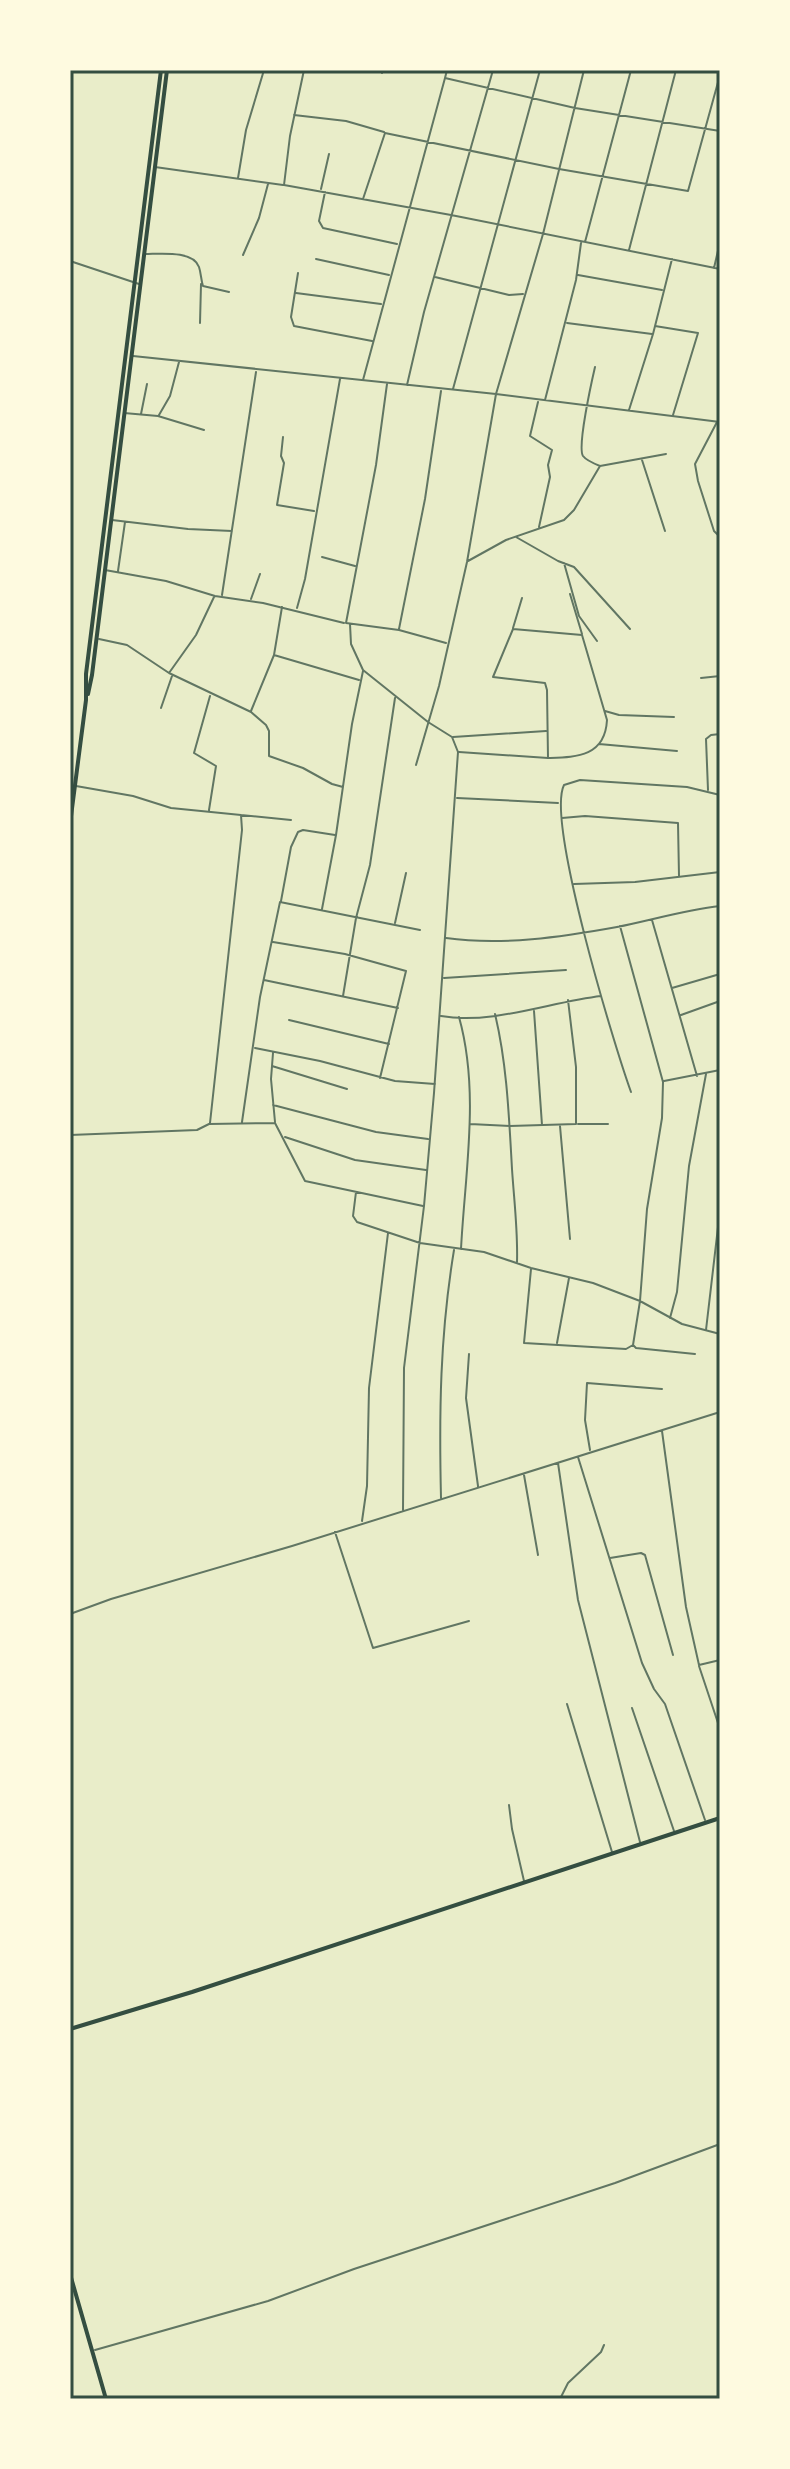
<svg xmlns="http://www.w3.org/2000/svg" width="790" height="2469" font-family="'Roboto Condensed',sans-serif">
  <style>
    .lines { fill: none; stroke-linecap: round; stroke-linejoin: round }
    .minor { stroke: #617663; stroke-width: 2 }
    .primary { stroke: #344e41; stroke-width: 4 }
    .neatline { fill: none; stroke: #344e41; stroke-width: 3 }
  </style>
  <rect width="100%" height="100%" fill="#e9edc9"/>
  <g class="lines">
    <path class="minor" d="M304,70l-14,66 -6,49 167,30 269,54
      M447,70l-2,8 130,30 145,23
      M382,73v-3
      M294,115l52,6 38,11
      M155,167l128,18
      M238,178l8,-48 18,-60
      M321,189l8,-35
      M325,192l-6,29 4,7 74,16
      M363,199l22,-66 174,36 129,22 32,-116
      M585,242l46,-172
      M629,250l47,-180
      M145,254c15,0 48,-4 54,13 2,6 2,13 4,19l26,6
      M243,255l16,-37 9,-34
      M316,259l73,16
      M70,261l69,23
      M714,268l6,-26
      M298,273l-7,44 3,9 78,15
      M578,275l84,15
      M435,277l74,18 14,-1
      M296,293l85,11
      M200,323l1,-39
      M567,323l85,11
      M655,326l43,7 -25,82
      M133,356l363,38 224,28
      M595,367c-3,13 -18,80 -12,89 3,4 12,8 17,10
      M363,380l82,-302
      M387,384l-11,81 -30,158 53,7 47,13
      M407,385l17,-73 69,-242
      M453,389l87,-319
      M545,400l31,-120 5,-37
      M538,402l-8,34 22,14 -4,15 2,12 -11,50
      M629,410l24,-76 19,-75
      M124,413l34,3 46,14
      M141,414l6,-30
      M159,415l11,-19 9,-34
      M717,422l-22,42 3,17 16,50 4,4 2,-1
      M283,437l-2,19 3,7 -7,42 37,6
      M642,460l23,71
      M112,520l76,9 44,2
      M516,537l42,24 16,6 56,62
      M322,557l33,9
      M468,561l38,-21 58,-20 10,-10 26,-44 66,-12
      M564,563l15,53 18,25
      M105,570l61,11 49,15 48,7 81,20
      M118,571l7,-49
      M570,594l12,40
      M222,595l34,-223
      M251,599l9,-25
      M297,608l8,-29 35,-200
      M350,624l1,20 12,26 65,52 24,15 6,15 -24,341 -10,113 -20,162 -1,142
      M513,628l9,-30
      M399,629l26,-130 16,-108
      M513,629l69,6 25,85c-2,37 -31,37 -59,38l-1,-68 -2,-7 -52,-6z
      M99,639l28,6 42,28 82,39 15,13 3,6v25l34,12 29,16 11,3
      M274,655l85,25
      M169,673l27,-38 18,-38
      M701,678l19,-2
      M161,708l11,-32
      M251,711l23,-56 8,-48
      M605,711l14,4 55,2
      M453,737l93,-6
      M599,744l78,7
      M459,752l89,6
      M416,765l23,-79 28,-124 29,-168 47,-160 41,-164
      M76,786l57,10 38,12 120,12
      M708,790l-2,-51 5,-4 9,-1
      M457,798l101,5
      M209,810l7,-44 -22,-13 16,-57
      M562,818l23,-2 93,7 1,53
      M574,884l61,-2 85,-10
      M281,901l10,-54 7,-15 5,-2 32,5
      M322,909l14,-74 16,-111 11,-53
      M652,920l45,156
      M395,923l11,-50
      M620,926l43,156 -1,36 -15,91 -7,92 -7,44 3,3 59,6
      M446,938c56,8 116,-1 171,-11 35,-7 68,-17 103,-21
      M273,942l72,12 61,17 -26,107
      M444,978l122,-8
      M264,980l134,28
      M672,988l48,-14
      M343,996l13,-78 14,-53 25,-167
      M534,1011l8,114
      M495,1014c12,50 14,103 17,155 2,31 6,61 5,93
      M681,1015l39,-14
      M441,1016c51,9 109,-14 160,-20
      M459,1017c21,75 6,155 2,232
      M289,1020l100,24
      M255,1048l65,13 75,20 40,3
      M273,1053l-2,26 4,43
      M272,1066l75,23
      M664,1081l56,-11
      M631,1092c-17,-47 -85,-271 -67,-307l16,-5 107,7 33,8
      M273,1105l103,27 52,7
      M242,1122l18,-125 20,-95 140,28
      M210,1123l32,-293 -1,-15
      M470,1124l40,2 66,-2v-57l-8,-67
      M578,1124h30
      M560,1126l10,113
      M70,1135l127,-5 12,-6 66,-1 30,58 118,25
      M285,1137l70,23 71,10
      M356,1192l-3,24 4,6 63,21 64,9 47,16 62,15 47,18 42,23 38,10
      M531,1269l-7,74 102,6 7,-4
      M670,1318l7,-26 12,-126 17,-92
      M706,1330l14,-120
      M557,1343l12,-65
      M469,1354l-3,44 12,88
      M719,1411l1,-17
      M662,1431l24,176 13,58 21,-5
      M590,1450l-5,-30 2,-37 75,6
      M578,1457l64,206 12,26 11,15 40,116
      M558,1463l20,137 62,242
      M524,1475l14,80
      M441,1498c-2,-86 -1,-163 13,-248
      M362,1521l5,-35 2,-98 19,-155
      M335,1532l38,116 96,-27
      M610,1558l31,-5 4,2 28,100
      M70,1614l41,-15 181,-53 428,-134
      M699,1666l21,63
      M567,1704l45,148
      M632,1708l42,123
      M509,1805l3,24 12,52
      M95,2350l173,-49 86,-32 261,-86 105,-39
      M560,2399l8,-16 33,-31 3,-7"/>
    <path class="primary" d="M88,694l4,-19 75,-605
      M70,824l16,-124v-26l75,-604
      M70,2029l122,-37 528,-174
      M70,2274l36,125"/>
  </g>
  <rect width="790" height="2469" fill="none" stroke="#fefae0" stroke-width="144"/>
  <rect x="72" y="72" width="646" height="2325" class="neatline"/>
</svg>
